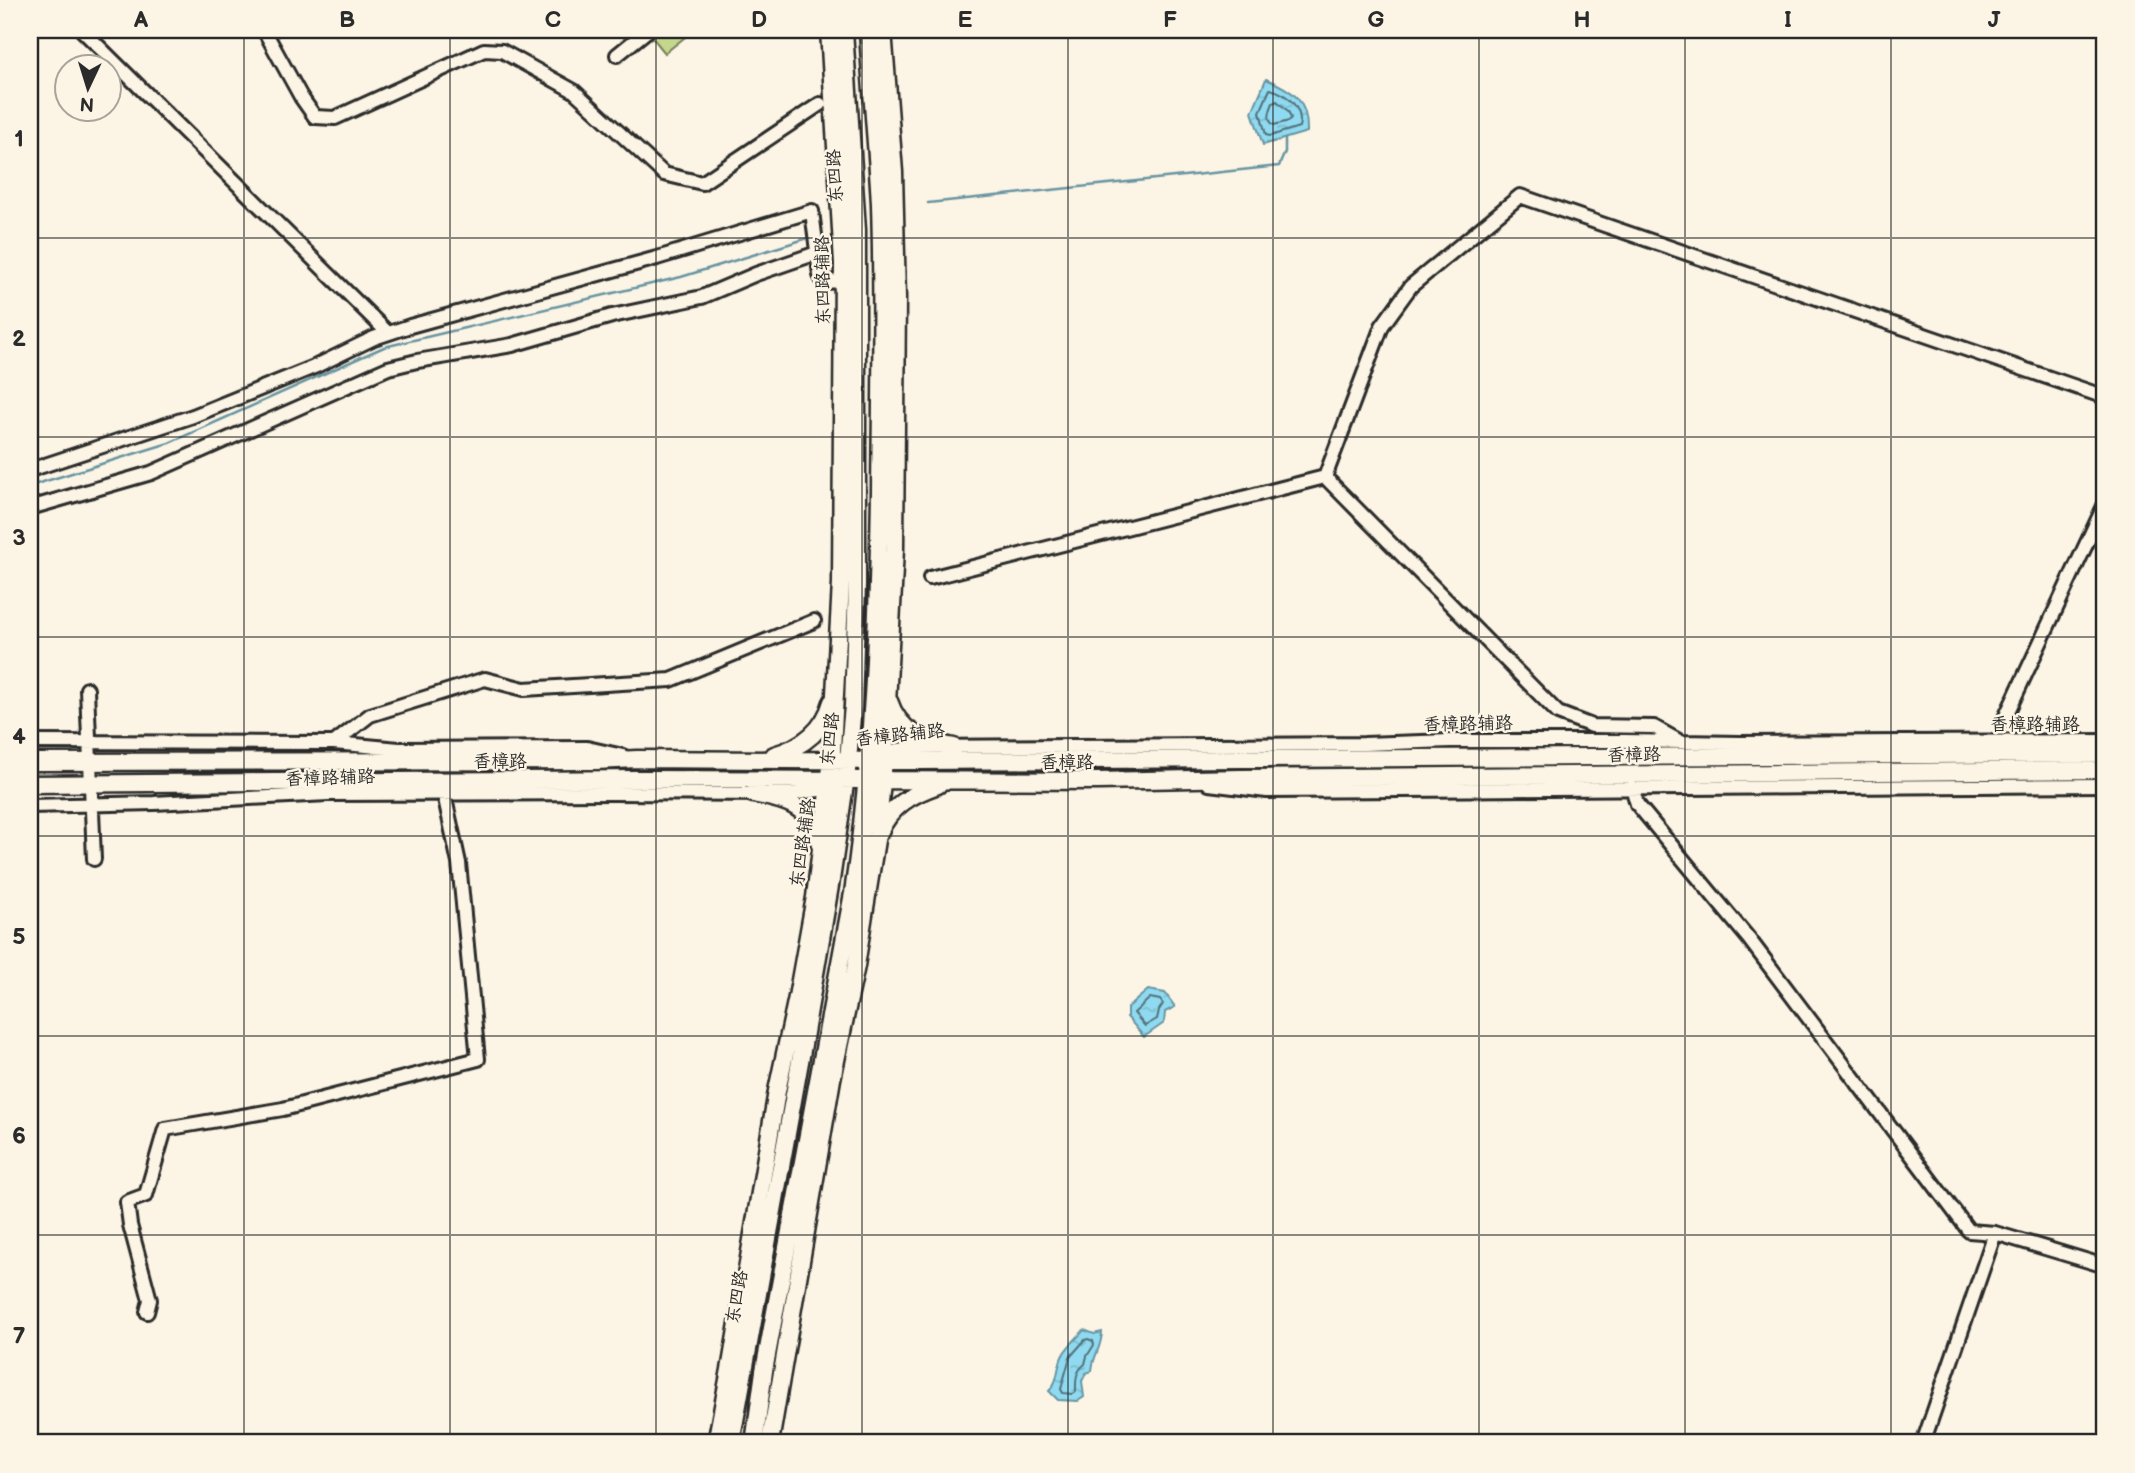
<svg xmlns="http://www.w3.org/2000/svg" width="2135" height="1473" font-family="'Balsamiq Sans','LXGW WenKai TC',sans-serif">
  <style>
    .pitch { fill: #c5d78c; stroke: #78815c; stroke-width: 2 }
    .water { fill: url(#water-ripples); stroke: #6794a1; stroke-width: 2 }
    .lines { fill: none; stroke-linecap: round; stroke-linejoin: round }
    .shore { stroke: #53717a; stroke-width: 2 }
    .stream { stroke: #6794a1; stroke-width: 2.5 }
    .minor-casing { stroke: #2b2b2b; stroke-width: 18 }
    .major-casing { stroke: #2b2b2b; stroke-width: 21 }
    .minor { stroke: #fcf5e5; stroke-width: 12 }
    .major { stroke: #fcf5e5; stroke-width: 16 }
    .grid { fill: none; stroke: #2b2b2b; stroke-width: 2; stroke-opacity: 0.55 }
    .labels { text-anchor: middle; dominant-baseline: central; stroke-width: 5; stroke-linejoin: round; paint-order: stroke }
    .street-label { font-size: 18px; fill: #2b2b2b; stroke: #fcf5e5 }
    .neatline { fill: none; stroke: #2b2b2b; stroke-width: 2.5 }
    .grid-label { font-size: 23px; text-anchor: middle; font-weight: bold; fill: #2b2b2b }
  </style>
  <defs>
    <pattern id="water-ripples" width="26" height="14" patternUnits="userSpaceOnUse" patternTransform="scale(1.75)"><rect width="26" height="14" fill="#8fdaf0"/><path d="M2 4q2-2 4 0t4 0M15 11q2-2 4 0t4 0" fill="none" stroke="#7cbbce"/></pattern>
  </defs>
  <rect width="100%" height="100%" fill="#fcf5e5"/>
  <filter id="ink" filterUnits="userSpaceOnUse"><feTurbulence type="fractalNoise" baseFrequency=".0143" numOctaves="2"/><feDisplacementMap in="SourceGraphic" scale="14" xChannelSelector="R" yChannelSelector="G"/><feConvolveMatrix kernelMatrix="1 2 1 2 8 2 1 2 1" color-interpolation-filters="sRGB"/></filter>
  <g filter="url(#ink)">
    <path class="pitch" d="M660,30h34l-29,23 -13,-16z"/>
    <path class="water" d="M1266,79c27,11 42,21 41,53l-44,13 -11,-33z
      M1148,990l17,3 10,14 -10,5 -1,11 -20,14 -17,-20v-9z
      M1084,1330l10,4 8,-2c-1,18 -9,23 -10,39l-6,2 -4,8 2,16 -6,4 -20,-1 -9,-9c11,-11 7,-26 15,-38 5,-8 14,-16 20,-23z"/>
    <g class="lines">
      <path class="shore" d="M1270,89c17,4 34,20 29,38l-29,9 -4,-1 -6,-23z
        M1277,101l11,10 3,7 -2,3 -15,4c-8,-5 -4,-15 -1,-22z
        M1150,998l10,2 3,4 -4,6 -2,9 -12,7 -11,-13z
        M1088,1339l5,2 1,4 -7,11 -2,8c-10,8 -9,16 -9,28l-3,2 -10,-1 -2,-4 9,-32 15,-17z"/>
      <path class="stream" d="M928,203l351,-37 6,-14v-13
        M30,486l139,-43 215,-96 297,-70 124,-38"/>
      <defs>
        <path id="minor" d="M82,30l306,303
          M264,30l37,67 14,20 20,1 149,-68 18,1 72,40 90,83 38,9 118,-79
          M617,55l31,-25
          M30,470l163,-54 121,-49 60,-29 36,-12 247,-68 155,-47 8,64 4,7 19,-1
          M1325,477l57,-151 29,-40 109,-90 585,201
          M1325,477l233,236 34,13 62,1 25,14
          M30,508l121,-35 237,-105 29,-7 95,-16 100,-29 90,-19 54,-23 61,-21
          M930,578l395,-101
          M87,689l7,170
          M2004,720l101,-216
          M30,742l304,1 65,6 188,-1 36,8
          M334,743l36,-28 115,-36 39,10 147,-9 143,-59
          M878,753l40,-6 446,-3 86,-3h174l116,2 365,-2
          M1209,784l58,7 838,-6
          M1632,787l5,17 112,135 220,292 26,2 110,33
          M30,806l124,-3 174,-9 285,-1 180,1 44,-7
          M147,1312l3,-12 -20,-75 -3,-23 19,-7 19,-66 118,-20 195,-50 -19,-196 -15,-69
          M1923,1443l72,-210"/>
        <path id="major" d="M889,701c10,31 35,41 65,46
          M774,755c28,-8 50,-24 58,-53
          M30,762l566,-1 41,-2 281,2 1187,-7
          M30,784l607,-5 461,2 143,-3 864,-8
          M753,794c34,6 60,13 67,51
          M879,833c11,-27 33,-39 59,-48
          M716,1443l16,-84 45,-268 20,-94 18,-100 16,-129 10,-185 2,-320 -14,-233
          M731,1443l70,-387 30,-176 16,-110 6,-64 4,-122v-354l-13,-200
          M754,1443l10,-72 89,-478c20,-134 25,-267 27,-402 1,-95 3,-191 0,-287 -3,-58 -9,-116 -12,-174
          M770,1443l62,-364 24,-113 9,-58 12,-74 7,-73 11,-212 2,-251 -3,-126 -11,-142"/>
      </defs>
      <use href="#minor" class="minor-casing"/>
      <use href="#major" class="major-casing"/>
      <use href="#minor" class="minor"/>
      <use href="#major" class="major"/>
    </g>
  </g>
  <path class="grid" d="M244,30v1413M450,30v1413M656,30v1413M862,30v1413M1068,30v1413M1273,30v1413M1479,30v1413M1685,30v1413M1891,30v1413M30,238h2075M30,437h2075M30,637h2075M30,836h2075M30,1036h2075M30,1235h2075"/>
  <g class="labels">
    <g class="street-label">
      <text transform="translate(835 176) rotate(-93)">东四路</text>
      <text transform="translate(823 280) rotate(-91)">东四路辅路</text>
      <text transform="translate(1468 724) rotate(-1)">香樟路辅路</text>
      <text x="2035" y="724">香樟路辅路</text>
      <text transform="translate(900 735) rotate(-6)">香樟路辅路</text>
      <text transform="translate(830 739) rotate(-84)">东四路</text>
      <text transform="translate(1634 755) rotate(-1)">香樟路</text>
      <text x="500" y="761">香樟路</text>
      <text x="1067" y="762">香樟路</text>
      <text transform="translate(330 778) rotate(-2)">香樟路辅路</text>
      <text transform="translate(803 843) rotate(-82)">东四路辅路</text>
      <text transform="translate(737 1297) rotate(-80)">东四路</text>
    </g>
  </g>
  <rect width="2135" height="1473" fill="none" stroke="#fcf5e5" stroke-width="77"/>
  <g transform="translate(88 88) rotate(184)"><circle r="33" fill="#fcf5e5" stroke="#a8a49b" stroke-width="2"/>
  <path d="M0-5L12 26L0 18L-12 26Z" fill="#2b2b2b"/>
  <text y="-10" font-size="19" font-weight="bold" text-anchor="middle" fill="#2b2b2b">N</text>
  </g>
  <rect x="38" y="38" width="2058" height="1396" class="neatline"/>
  <g class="grid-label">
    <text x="141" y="27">A</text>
    <text x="347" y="27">B</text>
    <text x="553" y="27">C</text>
    <text x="759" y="27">D</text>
    <text x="965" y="27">E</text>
    <text x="1170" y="27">F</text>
    <text x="1376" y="27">G</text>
    <text x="1582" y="27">H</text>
    <text x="1788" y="27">I</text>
    <text x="1994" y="27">J</text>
    <text x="19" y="146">1</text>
    <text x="19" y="346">2</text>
    <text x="19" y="545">3</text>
    <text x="19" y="744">4</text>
    <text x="19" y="944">5</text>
    <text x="19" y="1143">6</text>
    <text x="19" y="1343">7</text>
  </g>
</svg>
